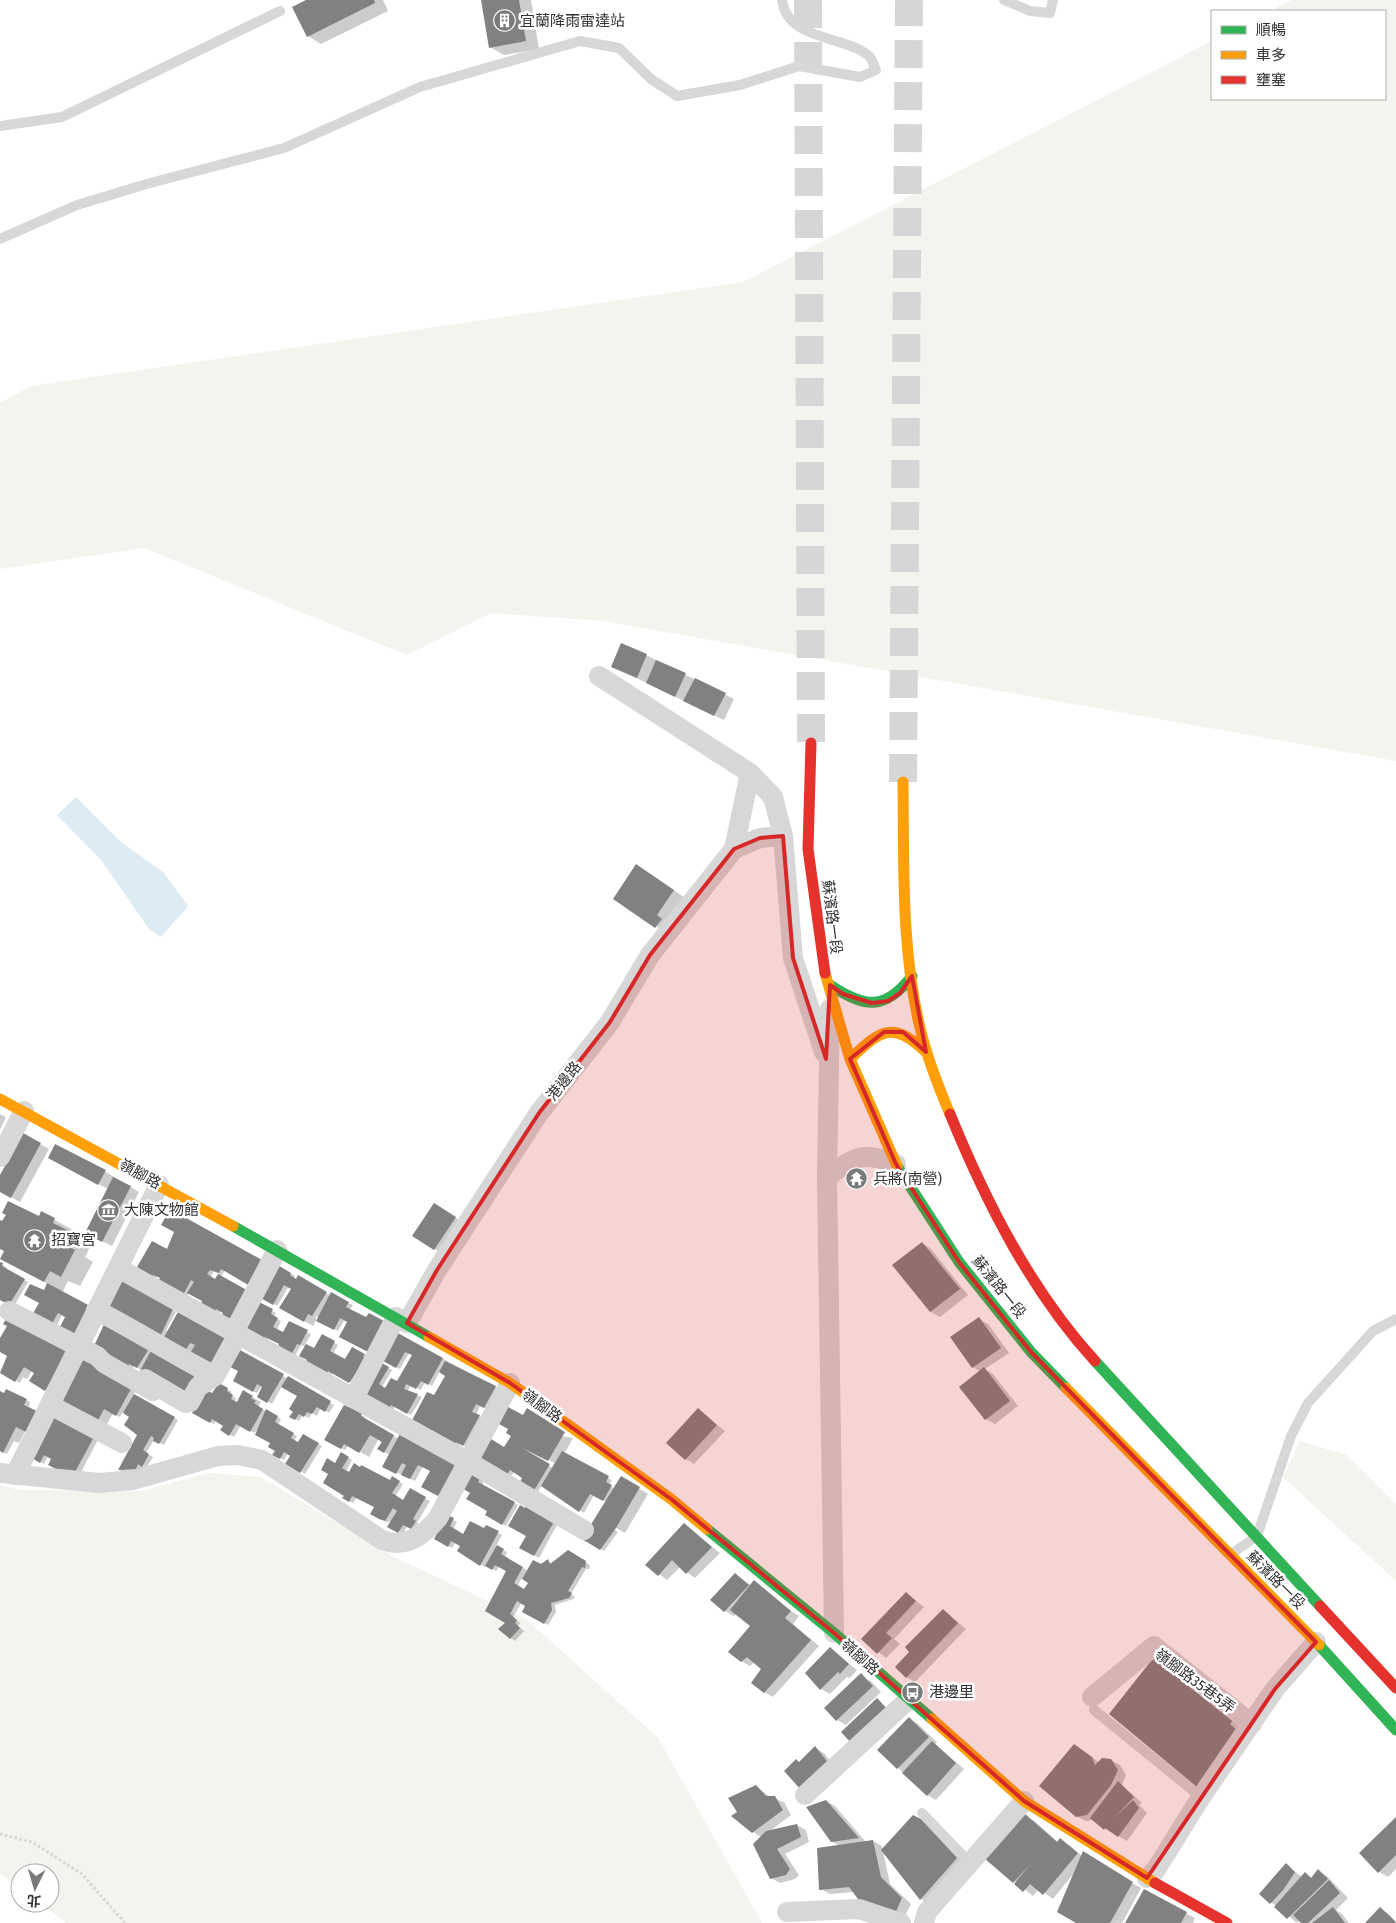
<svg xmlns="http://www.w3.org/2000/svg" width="1396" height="1923" font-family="'Fira Sans Condensed','Noto Sans TC',sans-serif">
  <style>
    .green { fill: #f1f5ed }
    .water { fill: #ddebf3 }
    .shadow { fill: #0003; fill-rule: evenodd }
    .building { fill: #818181 }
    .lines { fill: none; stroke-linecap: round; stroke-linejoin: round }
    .primary-tunnel { stroke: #d6d6d6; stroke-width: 28; stroke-dasharray: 28 14; stroke-linecap: butt }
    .path { stroke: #d6d6d6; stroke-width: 3; stroke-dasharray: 2.5 2.5; stroke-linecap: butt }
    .lane { stroke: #d7d7d7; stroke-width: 10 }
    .street { stroke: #d7d7d7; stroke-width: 20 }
    .fast { stroke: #30b455; stroke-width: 11 }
    .slow { stroke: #ff9f0a; stroke-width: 11 }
    .jam { stroke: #e5322d; stroke-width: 11 }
    .marked { fill: #d62828; fill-opacity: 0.2; stroke: #d62828; stroke-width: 4; stroke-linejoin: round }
    .labels { text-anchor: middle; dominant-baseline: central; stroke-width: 5; stroke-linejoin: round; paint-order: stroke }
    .poi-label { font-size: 15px; fill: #333; stroke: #fff; text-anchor: start }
    .street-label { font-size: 15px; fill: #333; stroke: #fff }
  </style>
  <rect width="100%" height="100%" fill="#fff"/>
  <path class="green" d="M1292,0h104v761l-793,-140 -112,-8 -84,42 -263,-107 -144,21v-166l31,-17 712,-104 469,-241v58h173v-88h-115z
    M1300,1441l46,14 50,49v77l-113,-104z
    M209,1473l52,4 131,79 134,63 132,119 104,185h-696l-26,-20h10v-30h-30v15l-20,-15v-388l19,5 123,1z"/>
  <path class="water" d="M76,797l46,46 41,29 25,34 -27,31 -12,-8 -47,-68 -45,-46z"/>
  <path class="shadow" d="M309,0h74l5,11 -67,33 -13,-8z
    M483,0h48l8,49 -35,6 -14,-8z
    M646,655l88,44 -10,21 -111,-53z
    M637,866l50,33 -17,36 -56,-37z
    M0,1114l6,3 -6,13z
    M24,1135l25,14 -29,53 -20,-11v-13z
    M68,1168l38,4 33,20 -27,54 -17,-8 13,-49z
    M859,1177l4,2v5l-7,-2 -1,-4z
    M443,1210l21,13 -21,31 -29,-18z
    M170,1211l55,59 -4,7 3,36 -3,-2 -3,5 -14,-15 -15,-8 -3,6 -25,-21 -4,-2 -2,5 -10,-6 7,-33 27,12 1,-2 -12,-6 8,-14zM214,1271l5,3 -4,6 -5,-2z
    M42,1213l31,17 -2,4 20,11 -6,12 8,5 -13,24 -12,-5 -6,12 5,24 -5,-2 -7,14 -15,-26 8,-19 -28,-15 -15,-18 -5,-3v-27l39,-3z
    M922,1243l8,5 38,47 -28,22 -9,-5 -37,-47z
    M0,1263l6,4 -1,2 23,13 -14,24 -14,-7z
    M276,1265l19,11 -2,3 60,26 -3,5 17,9 20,5 -42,-5 -7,12 -21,-11 2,-2 -3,-2v4l-3,6 -32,-18 11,-20 -3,-2 -12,20 -18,-11z
    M119,1279l57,33 -10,18 3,1 65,11 -41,15 -26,-12z
    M255,1302l21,11 -2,4 7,4 -4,9 7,4 5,-11 22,11 -6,11 9,5 8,-14 16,9 -5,9 13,7 7,-13 15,9 -14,27 -21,-11 -3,4 -21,-17 -4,-13 -4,-2 -7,13 -14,-15 -11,-5 -2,4 -26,-13z
    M979,1319l9,5 21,29 -24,16 8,5 25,32 -23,18 -9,-5 -5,-47 -8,-5z
    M8,1327l63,28 -22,37 -18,-11 5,-8 -4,-2 -5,8 -4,-2 -3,6 -20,-11 9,-16 -9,-5v-10z
    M397,1334l102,55 -11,20 -8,-3 -4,9 7,3 -16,29 -7,-4 -3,5 -22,-51 12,-22 -7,-4 -8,15 -7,-4 -4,8 -10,-5 -4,7 15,5 -11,18 -16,-9 -3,6 -29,-16 18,-32 11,6 -10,17 4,3 12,-7 15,-28 -4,-2 -9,16 -18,-10z
    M147,1343l55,29 -13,24 -55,-30 -2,4 -30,-17z
    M241,1352l93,53 -5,8 -8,-5 -4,8 -5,-3 -3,5 -6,-3 -4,6 -8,-4 7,-21 -16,-10 -10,18 -13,-8 5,-9 -2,-1 -5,7 -23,-12 6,-10z
    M87,1355l49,35 -3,5 45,25 -14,25 -10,-5 -8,13 7,4 -7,11 -3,-2 -3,4 -17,2 -3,-2 18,-35 -7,-19 -8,-4 -3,5 -7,-4 -7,13 -19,-10z
    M219,1384l13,8 -2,3 6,3 -1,4 2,1 7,-11 17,10 -3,5 23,12 -3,6 19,11 -3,5 4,3 5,-9 19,11 -17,28 -18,-10 5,-9 -4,-2 -4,7 -10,-5 2,-4 -4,-8 -13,-15 -5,5 -13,-8 -7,12 -12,-7 2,-5 -8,-4 -2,3 -20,-12 19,-17z
    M7,1390l23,12 -5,29 -6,12 -5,-2 -7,13 -7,-3v-59l4,2z
    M698,1410l27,21 -31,33 -8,-5z
    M54,1415l45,23 -19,36 -32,-18 -4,8 -12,-7z
    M361,1415l4,2 -1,2 35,20 60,27 -17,31 -19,-10 9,-16 -9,-5 -8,15 -32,-15 7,-11 -11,-6 4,-8 -4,-3 -10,19 -20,-12 -4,5 -19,-11z
    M509,1428l64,10 -9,16 48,26 -3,5 6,4 7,-11 26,16 -23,39 -27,-16 9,-15 -13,-7 -10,18 -42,-28 -5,8 -13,-16 -10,-5 -4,5 -30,-17 24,-11 5,-8 44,27 3,-4 -46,-25 2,-4z
    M342,1454l10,6 -6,11 44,11 3,-4 10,6 -8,13 8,4 7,-11 20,11 -13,22 2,1 -3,6 -9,-4 -4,8 -14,-8 2,-3 -2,-2 -1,2 -16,-10 4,-6 -19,-10 -4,6 -9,-5 1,-3 -9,-31z
    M472,1472l13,7 -3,6 36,20 -12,21 -20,-11 3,-5 -18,-18z
    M448,1517l9,5 -4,7 11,6 20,-5 2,-4 16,9 -6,11 11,6 -2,5 23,14 20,-10 5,3 15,-13 22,14 -1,4h-3l-15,25 4,3 -2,2 -18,6 1,7 -8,13 -25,-14 4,-6 -5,-3 -9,15 7,6 -2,3 6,5 -9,10 -15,-12 6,-7 2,-51 -8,-5 -4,5 -10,-6 -1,2 -27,-17 3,-4 -6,-3 -3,5 -16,-9zM522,1578l8,4 -5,9 -8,-5z
    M597,1519l21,13 -14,19 -20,-12z
    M558,1523l-19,35 -18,-10 7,-12 -18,-10z
    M684,1525l36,28 -25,25 -15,-11 -13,13 -20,-15z
    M735,1575l64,41 -6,8 26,22 -46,51 -9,-5 -2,-23 -7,-7 -5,4 -9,-5 10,-35 -14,-12 -3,2 -9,-5 -13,-11z
    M906,1593l18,14 -30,32 6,5 -14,14 -23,-19z
    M943,1610l23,19 -51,53 -9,-5z
    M831,1649l26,21 -7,8 -3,-1 -17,17 -9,-5z
    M1155,1658l86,67 -33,67z
    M870,1680l11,12 -35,33 -9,-5 -11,-12z
    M909,1719l9,5 19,18 -2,2 29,25 -28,31 -9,-5 -48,-45z
    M815,1748l9,5 14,18 -38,-8z
    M1083,1751l16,11 12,-2 9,5 6,10 -4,10 20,18 -3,2 8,8 -20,28 -23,-13 -11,-8 -7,1 -10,-5z
    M756,1786l14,11 14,5 7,13 -21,16 27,-6 9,5 3,12 -24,12 14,21 -4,4 -15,4 -9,-5 -10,-41 -8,-5 -14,-19z
    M826,1801l9,5 31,36 7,-1 9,5 1,4 30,-33 17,8 35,39 -36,40 -8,-5 -38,-48 7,33 21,20 -8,16 -49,-28 -24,2 -9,-5 19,-43 -9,-5z
    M1396,1819v50l-8,8 -9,-5z
    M1033,1820l25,22 11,3 13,11 59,32 -19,35h-44l-4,-50 -21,26 -14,-10 -6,7 -47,-38z
    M1286,1865l16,12 4,-3 6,4 6,-7 9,5 21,22 -12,12 6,4 7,9h-47l-2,-3 -3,3 -26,-21z
    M1145,1891l50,27 -2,5h-67z
    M1380,1909l9,5 7,9h-29z"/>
  <path class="building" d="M306,0h68l1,3 -68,34 -15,-30z
    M481,0h38l7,41 -37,7z
    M621,643l26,11 -10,24 -26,-11z
    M656,660l30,13 -11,24 -29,-14z
    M695,678l31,15 -12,23 -31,-15z
    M636,864l38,26 -17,25 5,4 -7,9 -42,-29z
    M23,1133l18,10 -30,55 -11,-6v-17z
    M55,1144l51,26 -8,15 -50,-27z
    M113,1177l18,9 -29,56 -17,-9z
    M8,1201l31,15 2,-5 14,7 -2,5 20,10 -6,13 8,4 -14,27 -11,-6 -6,11 -44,-23 4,-8 -4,-2v-29l2,1 4,-6 -4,-2z
    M434,1203l22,14 -22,33 -22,-14z
    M170,1209l92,51 -12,26 -29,-17 -2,4 -9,-3 -3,4 8,5 3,-5 34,19 -18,33 -15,-8 4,-5 -7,-4 -3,6 -14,-8 3,-6 -15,-8 7,-11 -3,-2 -9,17 -26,-13 4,-6 -7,-3 -3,5 -5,-8 -8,-5 15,-26 15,8 7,-17 -13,-7z
    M922,1242l38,47 -30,23 -38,-47z
    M0,1262l3,1 -1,3 23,13 -16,26 -9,-5z
    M276,1264l15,9 -1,2 6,4 2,-4 29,17 -15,24 -4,-2 -4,8 -25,-14 12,-19 -7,-4 -11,20 -16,-9z
    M119,1278l54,31 -15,32 -57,-32z
    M47,1283l43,23 -15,29 -15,-8 5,-10 -7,-4 -8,14 -19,-10 8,-14 -15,-8 6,-11 14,6z
    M331,1292l18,10 -3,5 20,10 3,-4 15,8 -16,31 -29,-15 8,-15 -7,-4 -6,12 -18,-9z
    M255,1300l18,9 -2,5 7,4 -5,9 10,5 6,-11 19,9 -8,15 -3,-1 -7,13 -14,-8 3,-5 -14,-7 -3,4 -22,-12z
    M179,1310l52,28 -19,36 -23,-19 6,-10 -5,-2 -6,10 -22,-12z
    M7,1317l60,35 -22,39 -16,-10 5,-8 -10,-6 -9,15 -15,-9 7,-17 -7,-4v-14l7,-12 -4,-2z
    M979,1317l22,31 -29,20 -22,-31z
    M106,1320l46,24 -15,24 -8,-4 -2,5 -33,-23z
    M396,1332l47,26 -15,27 -7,-4 -5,8 -10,-5 -2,5 14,5 -11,20 -16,-9 -3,6 -27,-15 19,-34 9,5 -10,17 6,4 6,-10 6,3 15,-26 -7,-3 -9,16 -15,-8z
    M322,1334l13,7 -5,10 15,8 7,-12 13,7 -2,3 3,1 -17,25 -21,-12 -2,5 -22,-11 3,-5 -8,-4 7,-12 8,4z
    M154,1345l44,24 -14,26 -44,-24z
    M240,1350l44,24 -17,29 -10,-6 5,-10 -5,-3 -4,8 -20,-11 5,-10 -8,-4z
    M86,1354l46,33 -16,29 -12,-7 -7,13 -38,-21z
    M445,1361l51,25 -12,22 -8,-4 -4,8 8,3 -17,31 -7,-4 -3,5 -43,-23 17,-32 7,3 11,-19 -6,-4z
    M984,1367l26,34 -25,19 -26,-33z
    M288,1376l43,25 -6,11 -8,-5 -5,7 -5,-2 -3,5 -5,-3 -4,6 -6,-3 4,-5 -4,-3 8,-13 -16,-9z
    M219,1383l9,5 -1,3 6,4 -2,4 6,3 6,-12 10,6 -2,2 5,3 -2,2 9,6 -13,23 -14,-8 -7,12 -9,-6 3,-4 -11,-7 -2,4 -18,-10 14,-23 6,3z
    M6,1389l21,10 -3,6 15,7 -11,21 -12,-6 -13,26 -3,-2v-60l4,2z
    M134,1394l41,23 -16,27 -6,-3 1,-3 -3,-2 -8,14 6,4 -7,13 -4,-3 -2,5 -18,1 19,-35 -13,-10 5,-8 -6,-4z
    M344,1405l18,8 -1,3 33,19 -10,18 -7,-4 5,-7 -12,-7 -11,18 -15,-9 -3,5 -17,-9z
    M508,1407l15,8 4,-7 38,24 -17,29 -26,-13 28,16 -17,28 -14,-8 3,-6 -12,-8 -4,6 -28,-15 13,-22 13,8 7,-11 -5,-3 2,-4 -9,-5z
    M698,1408l19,17 -32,35 -19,-17z
    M266,1409l12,7 -3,6 19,11 -3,5 7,4 5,-8 16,9 -19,30 -15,-9 5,-8 -6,-4 -4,7 -8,-4 3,-4 -7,-4 2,-4 -15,-8z
    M54,1413l41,22 -20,37 -15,-1 -12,-6 3,-6 -7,-4 -4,8 -10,-6z
    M401,1432l55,31 -18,33 -17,-9 9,-16 -12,-6 -8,14 -9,-4 5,-10 -4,-2 -6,11 -14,-7z
    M562,1451l47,25 -3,6 6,3 -9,16 -13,-7 -11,18 -38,-26z
    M341,1452l8,5 -7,11 7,4 5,-9 6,4 1,-2 29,15 2,-4 8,5 -8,12 11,7 7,-12 16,9 -13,22 3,2 -5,8 -8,-4 -5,8 -11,-6 10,-16 -4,-3 -8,13 -6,-2 -9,-5 4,-7 -22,-11 -3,6 -7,-4 2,-2 -21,-13 5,-9 -7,-4 6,-12 8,5z
    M472,1471l10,5 -4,6 37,20 -13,23 -17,-10 2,-4 -21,-12 4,-6 -8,-5z
    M621,1476l19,11 -24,41 -16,22 -18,-11z
    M527,1504l28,16 -21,36 -15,-8 7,-12 -18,-10 12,-21 5,3z
    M447,1515l7,3 -4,8 13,8 7,-13 14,7 2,-3 13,6 -19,35 -23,-15 3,-5 -9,-5 -3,6 -14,-8z
    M684,1523l28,24 -26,27 -14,-14 -14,16 -13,-11z
    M497,1545l7,4 -3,5 22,13 -9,16 10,6 4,-6 -6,-4 11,-19 8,4 7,-5 2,5 18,-14 18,11 -1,7 -3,-1 -14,24 4,2 -3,5 -18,5 1,7 -8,14 -22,-12 3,-6 -8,-5 -7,13 7,6 -2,3 5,5 -10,11 -12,-10 7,-6 -20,-12 21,-40 -11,-6 -3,5 -7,-4z
    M735,1573l14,12 -25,27 -14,-12z
    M754,1580l37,31 -6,7 26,22 -47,53 -13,-10 10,-14 -14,-12 -6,5 -13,-10 22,-26 -20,-16z
    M906,1592l10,9 -30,32 6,5 -15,16 -16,-15z
    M943,1609l15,14 -52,55 -11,-11 14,-15 -4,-5z
    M830,1647l19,17 -9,10 -2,-2 -18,18 -15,-17z
    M1154,1657l79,63 -3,4 9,8 -41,56 -89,-74z
    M861,1673l12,13 -37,35 -12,-13z
    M877,1698l13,14 -37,33 -12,-13z
    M909,1717l20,20 -32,32 -20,-19z
    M932,1741l24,22 -29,33 -25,-23z
    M1074,1744l18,13 3,8 7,-7 9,1 7,11 -7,15 -24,30 -11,2 -37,-31z
    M815,1746l15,19 -28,26 -18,-20 12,-12 3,3z
    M1118,1781l16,16 -21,22 20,-19 6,8 -21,29 -13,-9 -1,2 -14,-12z
    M756,1785l10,11h9l8,14 -31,23 -21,-17 6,-4 -9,-14z
    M826,1800l33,38 -28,4 -25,-35z
    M1024,1813l33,29 3,-4 18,15 -35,42 -13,-11 -7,8 -9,-8 17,-21 -18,20 -29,-25z
    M913,1815l8,4 36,39 -37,42 -39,-50z
    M1396,1817v38l-18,18 -19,-20z
    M797,1824l4,13 -24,12 13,20 -4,6 -16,4 -17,-35 13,-13z
    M873,1840l8,37 21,21 -8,18 -33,-13 -12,-16 -30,3 -2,-42z
    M1083,1851l50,31 -23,41h-34l-19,-11z
    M1286,1863l9,9 -11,17 -14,15 -11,-10z
    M1318,1869l10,10 -41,40 -13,-12 31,-35 6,6z
    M1329,1880l11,13 -32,30h-7l-8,-8z
    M1144,1889l43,23 -6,11h-56z
    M1333,1907l12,16h-33z
    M1380,1907l16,15 -1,1h-30z"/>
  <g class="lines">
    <path class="primary-tunnel" d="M808,0l3,743
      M903,782l6,-782"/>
    <path class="path" d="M0,1834l32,8 50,32 43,49
      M1117,1923l17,-29"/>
    <path class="lane" d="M1004,0l26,11 20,2 3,-13
      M0,126l62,-9 218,-106
      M0,239l77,-34 73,-22 134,-35 136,-61 160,-46 39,7 32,31 26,17 63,-11 59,-19 61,11 16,-7c-2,-4 -4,-11 -7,-14 -25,-21 -82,-15 -87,-56
      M1231,1554l26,-18 34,-100 17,-33 65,-72 23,-12
      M1094,1710l107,87
      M922,1813l47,49"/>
    <path class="street" d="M599,676l151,97 23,24 10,39 10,122 31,94
      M734,849l26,-11 23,-2
      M830,1009l-3,169 7,455
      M0,1157l24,-46
      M827,1178c25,-22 38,-27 69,-14
      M118,1268l351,194 115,68
      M96,1310c41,21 78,45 119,66l23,-42
      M9,1311l88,45 7,7 49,28
      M407,1323l30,-53 102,-157 71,-91 40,-67 84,-106 16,-76
      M234,1332l43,-82
      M145,1379l41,24 4,-1 8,-15 17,-11
      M354,1398l42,-81
      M50,1405l72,38
      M0,1473l99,10 34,-3 85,-24 20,-1 24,5 120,80c23,9 41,-4 56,-22l72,-135
      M15,1475l144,-290
      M1092,1697l62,-51 98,78
      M805,1795l103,-95
      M1147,1878l8,-7 46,-74 74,-108 41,-47
      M787,1912l72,-3 42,14
      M924,1923l3,-11 97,-111"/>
    <path class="fast" d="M830,985c35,23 55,26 82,-9
      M897,1166l62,96 72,90 35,36
      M233,1226l196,111
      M1095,1361l225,245
      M707,1529l127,104 98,86
      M1319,1645l77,85"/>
    <path class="slow" d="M903,782c1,82 -2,166 17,246 7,29 18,58 30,86
      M825,973l25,86 47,107
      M850,1059c31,-29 42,-39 76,-7
      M0,1099l233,127
      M429,1337l81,46 161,116 36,30
      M1066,1388l253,257
      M932,1719l92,82 131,82"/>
    <path class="jam" d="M811,743l-3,106 17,124
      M950,1114c36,88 81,177 145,247
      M1320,1606l76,82
      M1155,1883l72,40"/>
  </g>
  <path class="marked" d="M783,836l10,122 33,101 4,-74 13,9 29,9 16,-2 12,-8 12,-17 14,76 -23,-20h-19l-34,27 46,105 63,98 72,90 285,290 -41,47 -128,189 -123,-77 -190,-168 -163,-134 -161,-116 -103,-60 30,-53 102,-157 71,-91 40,-67 84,-106 26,-11z"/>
  <defs>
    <symbol id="building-disc" viewBox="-11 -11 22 22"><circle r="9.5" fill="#7a7a7a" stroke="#fff"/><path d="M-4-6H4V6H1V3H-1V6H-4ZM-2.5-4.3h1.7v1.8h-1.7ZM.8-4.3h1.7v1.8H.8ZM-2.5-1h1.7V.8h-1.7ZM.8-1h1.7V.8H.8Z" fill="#fff"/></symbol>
    <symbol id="temple-disc" viewBox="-11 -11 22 22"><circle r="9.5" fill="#7a7a7a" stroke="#fff"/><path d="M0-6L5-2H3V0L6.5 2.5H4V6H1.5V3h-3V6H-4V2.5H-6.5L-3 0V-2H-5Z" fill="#fff"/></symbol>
    <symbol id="museum-disc" viewBox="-11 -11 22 22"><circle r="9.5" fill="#7a7a7a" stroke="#fff"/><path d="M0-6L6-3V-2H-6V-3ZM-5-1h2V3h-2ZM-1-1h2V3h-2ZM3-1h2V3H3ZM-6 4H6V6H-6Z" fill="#fff"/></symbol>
    <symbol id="bus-disc" viewBox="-11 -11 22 22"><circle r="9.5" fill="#7a7a7a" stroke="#fff"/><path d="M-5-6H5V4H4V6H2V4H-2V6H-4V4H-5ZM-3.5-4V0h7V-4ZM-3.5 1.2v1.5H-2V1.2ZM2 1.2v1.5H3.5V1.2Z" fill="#fff"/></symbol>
  </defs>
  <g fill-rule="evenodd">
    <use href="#building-disc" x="492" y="8" width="25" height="25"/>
    <use href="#temple-disc" x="844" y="1166" width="25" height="25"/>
    <use href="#museum-disc" x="96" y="1198" width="25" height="25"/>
    <use href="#temple-disc" x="22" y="1228" width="25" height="25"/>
    <use href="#bus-disc" x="900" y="1680" width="25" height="25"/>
  </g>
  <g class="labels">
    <g class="poi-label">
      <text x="520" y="21">宜蘭降雨雷達站</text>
      <text x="873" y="1179">兵將(南營)</text>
      <text x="124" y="1210">大陳文物館</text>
      <text x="51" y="1240">招寶宮</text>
      <text x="929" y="1692">港邊里</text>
    </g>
    <g class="street-label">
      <text transform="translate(832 917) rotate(83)">蘇濱路一段</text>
      <text transform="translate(564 1081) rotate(-51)">港邊路</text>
      <text transform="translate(140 1174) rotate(29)">嶺腳路</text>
      <text transform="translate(999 1287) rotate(51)">蘇濱路一段</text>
      <text transform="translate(542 1406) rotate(36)">嶺腳路</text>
      <text transform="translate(1276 1580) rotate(45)">蘇濱路一段</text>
      <text transform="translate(860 1657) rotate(42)">嶺腳路</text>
      <text transform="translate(1195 1681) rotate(37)">嶺腳路35巷5弄</text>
    </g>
  </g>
  <rect x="1211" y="10" width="175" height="90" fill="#ffffff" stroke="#adadad"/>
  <rect x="1221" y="26" width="25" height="8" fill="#30b455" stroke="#adadad"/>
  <text x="1256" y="35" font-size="15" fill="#333333">順暢</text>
  <rect x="1221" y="51" width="25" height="8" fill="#ff9f0a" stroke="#adadad"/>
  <text x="1256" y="60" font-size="15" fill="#333333">車多</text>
  <rect x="1221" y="76" width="25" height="8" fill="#e5322d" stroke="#adadad"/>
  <text x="1256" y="85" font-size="15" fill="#333333">壅塞</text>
  <g transform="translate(35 1888) rotate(185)"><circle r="24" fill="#ffffff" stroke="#adadad"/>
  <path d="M0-4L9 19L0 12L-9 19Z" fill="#7a7a7a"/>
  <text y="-8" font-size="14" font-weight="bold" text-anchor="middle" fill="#333333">北</text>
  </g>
</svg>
